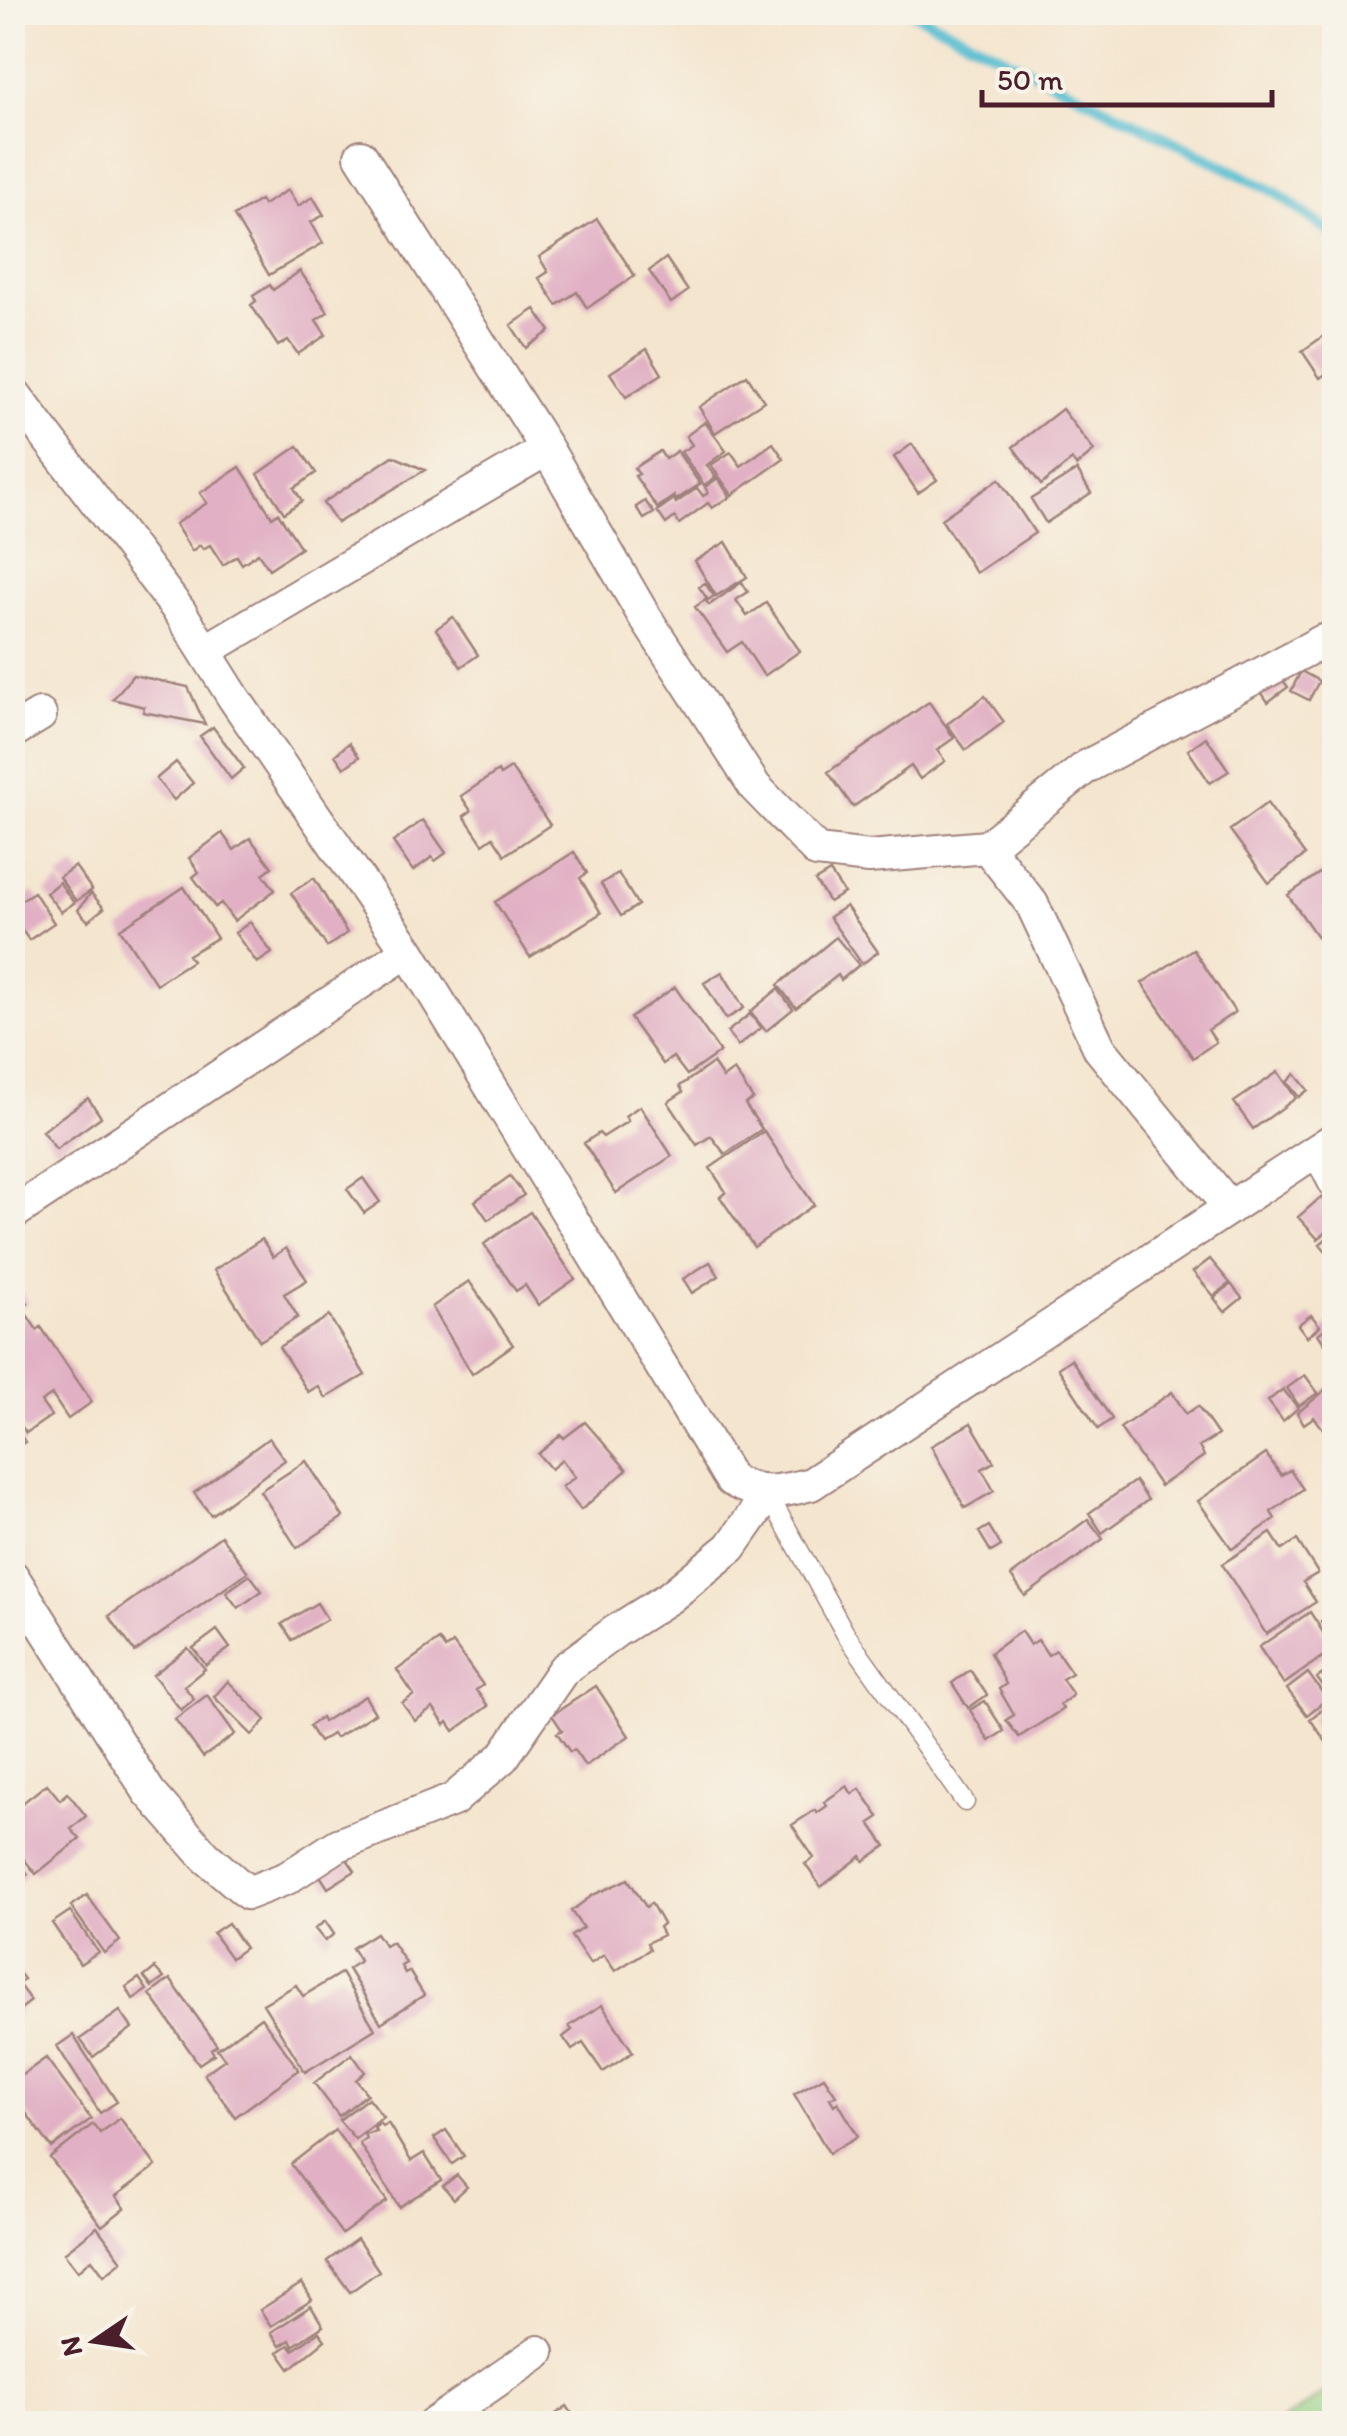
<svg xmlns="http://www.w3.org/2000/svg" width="1347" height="2436" font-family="Itim,sans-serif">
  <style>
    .green { fill: #95d084; stroke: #707858; stroke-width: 2.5 }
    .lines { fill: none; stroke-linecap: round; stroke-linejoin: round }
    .stream { stroke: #53bcd0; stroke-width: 11 }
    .building { fill: #e1b0c4 }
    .service-casing { stroke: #9f827c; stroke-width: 21 }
    .minor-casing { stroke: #9f827c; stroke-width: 36 }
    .service { stroke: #fff; stroke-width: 18 }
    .minor { stroke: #fff; stroke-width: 32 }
  </style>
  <rect width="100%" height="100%" fill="#f7f3e8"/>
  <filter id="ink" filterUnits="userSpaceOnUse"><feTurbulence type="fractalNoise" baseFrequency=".01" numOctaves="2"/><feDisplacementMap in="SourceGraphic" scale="20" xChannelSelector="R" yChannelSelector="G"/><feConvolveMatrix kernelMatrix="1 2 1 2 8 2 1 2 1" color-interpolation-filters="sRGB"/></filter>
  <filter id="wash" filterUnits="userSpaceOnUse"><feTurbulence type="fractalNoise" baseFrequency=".0048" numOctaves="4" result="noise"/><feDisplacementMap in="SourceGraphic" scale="40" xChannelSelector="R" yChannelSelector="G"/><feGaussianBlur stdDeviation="2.25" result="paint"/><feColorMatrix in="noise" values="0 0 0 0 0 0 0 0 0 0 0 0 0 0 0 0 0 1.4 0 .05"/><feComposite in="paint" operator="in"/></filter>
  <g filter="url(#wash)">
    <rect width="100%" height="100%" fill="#f4e5ce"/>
    <path class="green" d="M1334,2387v36h-55z"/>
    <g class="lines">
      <path class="stream" d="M912,12l363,180 59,43"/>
    </g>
    <g id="blocks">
      <path class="building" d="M288,190l10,16 15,-9 11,18 -13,7 12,21 -54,32 -35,-59 26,-16 3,5z
        M597,219l38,57 -48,32 -10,-16 -20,13 -18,-27 9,-6 -9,-15z
        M666,258l22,33 -17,12 -22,-32z
        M300,271l28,41 -12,8 10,15 -28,19 -10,-14 -10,6 -27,-41 5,-4 -3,-5 17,-11 3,5z
        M535,309l15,22 -24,17 -15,-23z
        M1334,329v39l-14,10 -18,-27z
        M647,349l15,25 -36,23 -16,-24z
        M747,375l17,26 -49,32 -16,-26z
        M1062,409l32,42 -18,15 -4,-6 -31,25 -28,-38z
        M705,422l21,29 -19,14 9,12 -12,8 -23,-33 11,-7 -6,-9z
        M773,443l11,16 -52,36 -21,-30 20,-13 10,14z
        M912,444l25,36 -19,13 -24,-36z
        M298,446l18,27 -22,15 8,13 -18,12 -26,-39z
        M660,451l5,8 12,-8 23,33 -24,16 -2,-4 -17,12 -22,-32 4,-2 -5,-6z
        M393,456l32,14 -88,53 -14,-20z
        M240,467l32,50 6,-4 23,35 -32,21 -11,-16 -16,11 -5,-8 -14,9 -13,-20 -7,4 -3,-4 -8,6 -17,-27 32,-21 -7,-10z
        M1077,470l14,23 -45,30 -15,-24z
        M718,478l12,19 -18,11 -4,-5 -29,21 -4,-7 -9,7 -9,-13 17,-12 2,4 21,-15 6,8 5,-3 -3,-6z
        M999,479l36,54 -59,40 -35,-54z
        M645,501l9,12 -10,6 -8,-12z
        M726,542l21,35 -31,19 -21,-35z
        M742,582l6,10 -12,8 11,16 19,-13 34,48 -36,25 -22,-34 -15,10 -32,-45 10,-7 4,5z
        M705,583l9,13 -6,4 -9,-13z
        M453,617l25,38 -17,12 -25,-38z
        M1276,671l12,16 -20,15 -11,-16z
        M1301,671l18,10 -10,19 -18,-9z
        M133,675l55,12 17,37 -62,-12 1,-5 -31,-8z
        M985,696l19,26 -38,28 -19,-26z
        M929,702l25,36 -17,12 8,11 -25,18 -9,-13 -58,41 -25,-35z
        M213,727l31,41 -13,11 -31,-43z
        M1206,737l23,34 -19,12 -22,-33z
        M349,743l10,14 -15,11 -9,-13z
        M176,762l17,21 -19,17 -18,-21z
        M511,768l39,57 -45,30 -12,-18 -10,7 -19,-28 7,-5 -10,-15 37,-25 2,4z
        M1267,803l38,52 -36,28 -39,-53z
        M423,820l23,33 -11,8 -3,-4 -19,14 -20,-29z
        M222,833l12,17 16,-12 22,29 -9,7 12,16 -41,31 -13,-18 -6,4 -22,-30 6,-5 -10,-14z
        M574,852l13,21 -7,5 21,35 -71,44 -35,-55z
        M1334,863v68l-14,10 -32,-46z
        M75,866l17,24 -16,11 -17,-24z
        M830,872l14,21 -15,9 -14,-21z
        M618,873l20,32 -17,11 -20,-32z
        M314,878l33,55 -20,14 -36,-54z
        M59,882l15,21 -13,9 -15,-19z
        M184,887l33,51 -29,17 4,6 -36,23 -36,-55z
        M34,892l20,31 -25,17 -17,-24v-10z
        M91,893l13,15 -16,13 -10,-11z
        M846,906l32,46 -16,12 -33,-47z
        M250,922l22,31 -15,10 -22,-30z
        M836,937l23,28 -18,15 -3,-5 -42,33 -18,-23z
        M1193,949l42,63 -27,18 8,12 -23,16 -51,-75z
        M722,972l22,36 -18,11 -22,-36z
        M675,987l45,65 -33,23 -14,-18 -10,7 -33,-46z
        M778,989l15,20 -27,22 -16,-19z
        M750,1014l11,14 -23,18 -11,-14z
        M713,1063l10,15 11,-8 19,29 -8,5 17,25 -37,25 -14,-18 -14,9 -29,-43 15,-10 -3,-6z
        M1278,1072l18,26 -43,31 -19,-27z
        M1295,1074l13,16 -9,7 -12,-15z
        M88,1098l13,19 -45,32 -14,-18z
        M640,1106l32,50 -56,37 -32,-50 15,-10 4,4 25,-16 -3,-5z
        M764,1131l50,74 -60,42 -34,-50 6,-5 -16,-24z
        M510,1176l14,19 -36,25 -13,-19z
        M363,1178l17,24 -16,11 -17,-24z
        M1321,1197l13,15v13l-16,14 -20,-22z
        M530,1212l45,67 -37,26 -13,-20 -9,6 -32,-47z
        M1334,1232v18l-5,5 -9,-11z
        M262,1239l11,18 13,-9 21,32 -23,14 14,23 -38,24 -46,-71z
        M1210,1259l20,24 -16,13 -21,-24z
        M710,1262l9,14 -27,17 -9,-14z
        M12,1278l16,25 -16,10z
        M469,1281l44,64 -41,29 -40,-67z
        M1231,1284l11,14 -17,14 -11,-14z
        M27,1315l10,15 4,-3 51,75 -24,17 -16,-24 -11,7 10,14 -25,17 -14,-21v-87z
        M1311,1315l9,11 -13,11 -9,-12z
        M329,1316l36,59 -39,23 -8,-12 -10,6 -29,-45z
        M1334,1322v35l-16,-23z
        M1071,1359l41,60 -14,10 -40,-61z
        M1305,1375l13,18 -19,13 -12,-18z
        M1334,1383v39l-10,8 -10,-13 -10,7 -7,-11z
        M1283,1389l15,19 -15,13 -15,-20z
        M1172,1392l14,22 12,-8 20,29 -19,12 5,9 -44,30 -40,-58z
        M12,1422l13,20 -13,9z
        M585,1422l42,48 -46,40 -19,-23 13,-10 -13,-17 -11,9 -13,-15 23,-19 3,3z
        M971,1423l23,39 -12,7 12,22 -29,17 -34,-62z
        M269,1438l16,22 -74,55 -17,-22z
        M1266,1454l15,21 9,-5 13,19 -32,23 4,7 -43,30 -34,-48z
        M306,1461l37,56 -46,31 -37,-57z
        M1135,1481l13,19 -46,33 -13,-20z
        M1088,1519l15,20 -78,57 -14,-20z
        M989,1526l12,20 -10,6 -12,-20z
        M1271,1533l11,17 15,-10 21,33 -15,9 13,20 -50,32 -44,-70z
        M221,1536l27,36 -113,80 -26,-36z
        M250,1575l12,16 -24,17 -12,-16z
        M317,1603l10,16 -35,21 -10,-16z
        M1310,1612l24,37 -50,35 -25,-37z
        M1334,1613v27l-13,-18z
        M217,1630l13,18 -24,17 -13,-17z
        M1021,1631l9,14 8,-5 10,15 8,-5 16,23 -10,6 11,16 -13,10 3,4 -44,28 -13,-17 8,-5 -15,-26 7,-5 -16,-31z
        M439,1640l6,9 8,-6 30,42 -7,5 12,16 -34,25 -6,-9 -3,3 -12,-17 -18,13 -13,-18 12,-8 -17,-25z
        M188,1648l17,21 -21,17 10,13 -13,11 -28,-35z
        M1334,1666v29l-3,3 -14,-20z
        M970,1670l17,25 -19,13 -16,-25z
        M1308,1673l19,26 -20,16 -20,-26z
        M228,1681l38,39 -14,15 -38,-38z
        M596,1686l33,50 -44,30 -11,-16 -4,2 -13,-19 5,-3 -10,-15z
        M207,1695l28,39 -32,23 -28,-38z
        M365,1696l10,17 -40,25 -3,-4 -13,8 -10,-16 12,-8 2,4z
        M1334,1700v53l-24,-34z
        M985,1701l19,30 -15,10 -19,-31z
        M47,1784l13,16 8,-7 18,23 -15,13 9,10 -44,35 -24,-30v-33z
        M847,1786l5,8 8,-5 19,28 -9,6 16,23 -22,15 -3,-5 -40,31 -16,-23 9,-6 -22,-33 23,-15 2,3 10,-7 -3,-4z
        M343,1853l12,18 -27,17 -11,-17z
        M12,1854l16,20 -16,12z
        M628,1879l18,28 5,-4 12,21 -4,3 4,8 -16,8 3,6 -35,22 -11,-16 -14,9 -19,-28 12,-8 -12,-17 22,-16z
        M87,1895l33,46 -16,12 -33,-47z
        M70,1911l28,41 -18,12 -28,-41z
        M325,1921l9,13 -9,7 -10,-12z
        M228,1923l17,25 -14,10 -18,-25z
        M376,1933l9,13 7,-4 14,21 -5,3 4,7 4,-2 15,24 -43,28 -33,-54 12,-8 -8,-13z
        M12,1964l12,15 -6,5 13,17 -13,10 2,3 -8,6z
        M155,1968l9,10 -12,9 -8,-10z
        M341,1973l34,56 -70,43 -42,-68 33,-19 7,11z
        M139,1978l8,12 -14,9 -7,-12z
        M170,1979l47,66 -6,4 3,5 -15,10 -49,-70z
        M602,2005l31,47 -30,20 -20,-29 -11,7 -9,-13 9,-7 -3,-4z
        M120,2011l12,17 -39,29 -13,-18z
        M261,2017l38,53 -64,47 -31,-43 21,-15 -8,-10z
        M73,2035l44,67 -17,11 -43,-67z
        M352,2054l13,18 -9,8 11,14 -28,22 -25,-33z
        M46,2058l45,61 -39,29 -40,-54v-12z
        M824,2077l12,18 -6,3 4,7 4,-3 20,34 -29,17 -35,-59z
        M368,2098l15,19 -28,22 -16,-19z
        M120,2118l36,48 -40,30 9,12 -23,18 -52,-68 43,-34 7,9z
        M380,2123l2,3 6,-3 23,38 13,-8 17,27 -42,27 -40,-64 7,-5 -2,-4 12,-3 -2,-4z
        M335,2130l52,71 -45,33 -51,-70z
        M446,2130l18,26 -12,8 -18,-26z
        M457,2175l10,12 -13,12 -11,-13z
        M97,2227l25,34 -18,14 -12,-16 -14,12 -14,-18z
        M357,2239l22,32 -29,21 -23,-31z
        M302,2283l10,17 -41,26 -11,-16z
        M311,2306l12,20 -30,20 -3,-6 -10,6 -9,-14z
        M319,2332l6,8 -35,29 -12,-17 11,-7 4,5z
        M567,2406l12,18h-37z"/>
    </g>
  </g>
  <g filter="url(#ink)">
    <use href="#blocks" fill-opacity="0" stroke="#9f827c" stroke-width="2.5"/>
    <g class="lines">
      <defs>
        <path id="service" d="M768,1494l77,139 120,169"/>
        <path id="minor" d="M361,156l186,293 96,165 112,173 62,64 52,6 118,-10 45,57 68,145 130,159
          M12,391l168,221 54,86 174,253 323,529c29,17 49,12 80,4l523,-345
          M205,651l342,-202
          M12,732l28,-17
          M987,847l99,-80 237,-126
          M1318,1150l16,31
          M12,1214l396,-263
          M12,1576l137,216 57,65 42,36 39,-15 51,-33 115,-45 50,-43 60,-87 53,-39 54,-34 61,-50 37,-53
          M434,2424l104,-72"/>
      </defs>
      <use href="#service" class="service-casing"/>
      <use href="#minor" class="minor-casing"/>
      <use href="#service" class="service"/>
      <use href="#minor" class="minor"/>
    </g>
  </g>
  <rect width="1347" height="2436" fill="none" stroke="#f7f3e8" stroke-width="50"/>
  <g transform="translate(95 2341) rotate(257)" stroke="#f7f3e8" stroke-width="8" paint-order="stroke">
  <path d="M0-8L18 38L0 25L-18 38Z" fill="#4a1f2b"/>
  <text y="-15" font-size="28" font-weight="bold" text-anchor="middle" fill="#4a1f2b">N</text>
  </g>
  <path d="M982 90v15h290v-15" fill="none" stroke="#4a1f2b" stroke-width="5"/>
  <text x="997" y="90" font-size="30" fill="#4a1f2b" stroke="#f7f3e8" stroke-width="8" paint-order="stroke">50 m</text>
</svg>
